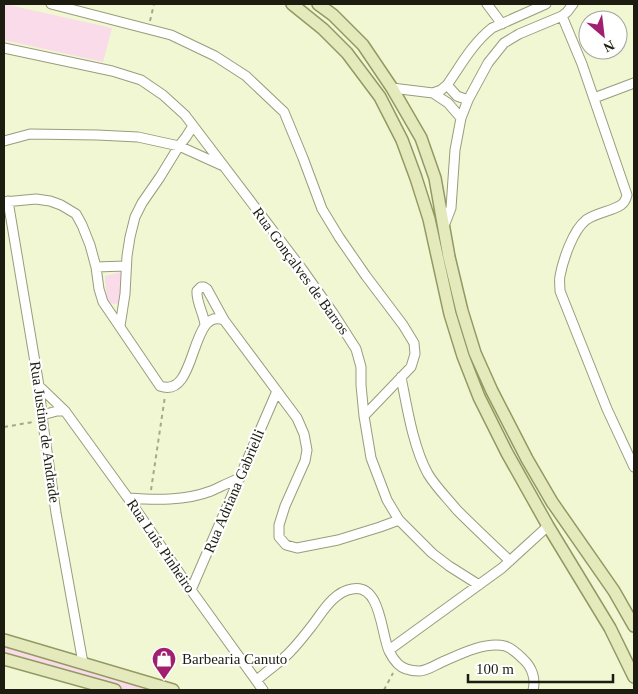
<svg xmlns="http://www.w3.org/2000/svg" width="638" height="694" font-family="'Times New Roman',serif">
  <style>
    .green { fill: #fadbe9 }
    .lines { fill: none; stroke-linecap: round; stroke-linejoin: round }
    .minor-casing { stroke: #989d7c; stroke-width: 11 }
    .major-casing { stroke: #939963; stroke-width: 14 }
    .path { stroke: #a4a88c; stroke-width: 2; stroke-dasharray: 4 4; stroke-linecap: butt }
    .minor { stroke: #fff; stroke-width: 9 }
    .major { stroke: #e5eabc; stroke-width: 11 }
    .labels { text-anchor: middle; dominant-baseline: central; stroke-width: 4.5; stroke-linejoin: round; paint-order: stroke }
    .street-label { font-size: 15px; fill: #1c1d10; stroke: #fff }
    .poi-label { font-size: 15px; fill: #1c1d10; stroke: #fff; text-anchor: start }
  </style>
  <rect width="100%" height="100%" fill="#f1f7d2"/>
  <path class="green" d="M4,4l108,24 -9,34 -99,-22z
    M121,272l1,31 -8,1 -7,-2 -2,-26z
    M4,647l154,43h-33l-121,-37z"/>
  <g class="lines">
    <defs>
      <path id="minor" d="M51,4l120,31 44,21 31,20 38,36 19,46 19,51 17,28 27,39 37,49 11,18 1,11 -4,13 -47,49
        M487,4l15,20
        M562,16l20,48 45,131c-1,4 -3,8 -6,10 -9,6 -25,8 -35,15 -13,10 -23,40 -26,56 -1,4 0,10 0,15l47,118 27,58
        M4,48l108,23 29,9 22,15 22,20 117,154 31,44 23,36 5,18v18l3,31 7,42 16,42 12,20 33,33 17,13 30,19
        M447,85l10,11 11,4
        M392,88l41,5 8,-3 6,-5c14,-20 25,-41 45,-57l54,-24
        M433,93l15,10 13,15
        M594,98l40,-15
        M4,141l26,-7 67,1 41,2 41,9 42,19
        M8,201l31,185 4,38 13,89 27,150
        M4,202l32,-3 14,2 11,4 15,9 6,11 8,20 6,22 3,22 4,13 57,84c38,14 29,-80 64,-66l73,98 7,16 3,16 -2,11 -20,45 -6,19v12l7,8 11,3 41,-8 42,-13 19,-7
        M444,226l7,-18 4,-58 6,-32 7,-18 20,-37 16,-20 15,-9 43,-18 5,-4 6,-8
        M96,267l29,-1
        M205,325c-1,-11 -9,-23 -8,-34l4,-4h3l3,2 17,31
        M120,326l5,-32 2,-38 3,-19 5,-20 7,-14 18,-26 19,-31 7,-9 7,-11
        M401,377c6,30 12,70 27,97 8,13 19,24 29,36 17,17 35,34 53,51
        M39,386l26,25 63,87 63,92 72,100
        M42,415l15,-4h8
        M128,498c27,2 57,3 83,-7 9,-4 19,-9 29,-13
        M191,590l86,-199
        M389,650l113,-82 46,-42
        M257,680c10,-9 22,-17 32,-27 8,-8 15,-17 22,-26 11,-14 22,-35 41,-38 29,-6 29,45 37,62 2,4 6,10 9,13 5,5 13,7 21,7 7,0 15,-5 21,-8 18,-8 45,-22 65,-17 7,2 13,8 18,13 9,8 13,20 10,31"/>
      <path id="major" d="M292,4l31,25 24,24 33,44 22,43 14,38 13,41 21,95 13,42 16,41 28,56 41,73 62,102 24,49
        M318,4l15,11 30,30 29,43 29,50 14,40 14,79 13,54 13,42 17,38 35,68 25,43 62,89 20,35
        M4,640l169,50
        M4,659l111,31"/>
    </defs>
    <use href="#minor" class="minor-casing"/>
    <use href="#major" class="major-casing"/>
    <path class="path" d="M150,21l4,-17
      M4,427l29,-5
      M151,490l14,-94
      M384,690l9,-17"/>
    <use href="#minor" class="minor"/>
    <use href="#major" class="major"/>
  </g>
  <defs>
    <symbol id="shop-pin" viewBox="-11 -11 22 30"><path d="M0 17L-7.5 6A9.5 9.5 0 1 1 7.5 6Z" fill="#a11f6f" stroke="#fff"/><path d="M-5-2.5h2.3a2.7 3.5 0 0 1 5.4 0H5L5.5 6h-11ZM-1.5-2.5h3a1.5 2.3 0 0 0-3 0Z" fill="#fff"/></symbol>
  </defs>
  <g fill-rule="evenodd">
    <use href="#shop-pin" x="150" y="645" width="28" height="38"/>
  </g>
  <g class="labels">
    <g class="street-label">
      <text transform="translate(301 271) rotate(54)">Rua Gonçalves de Barros</text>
      <text transform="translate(45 432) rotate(82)">Rua Justino de Andrade</text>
      <text transform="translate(234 491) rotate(-67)">Rua Adriana Gabrielli</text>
      <text transform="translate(161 546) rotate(56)">Rua Luís Pinheiro</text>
    </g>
    <g class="poi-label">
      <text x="182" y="659">Barbearia Canuto</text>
    </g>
  </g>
  <rect width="638" height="694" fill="none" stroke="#1c1d10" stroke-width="10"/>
  <g transform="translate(603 35) rotate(152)"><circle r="24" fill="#ffffff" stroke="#a4a59f"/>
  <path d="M0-4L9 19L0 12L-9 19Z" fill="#a11f6f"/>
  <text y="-8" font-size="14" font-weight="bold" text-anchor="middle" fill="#1c1d10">N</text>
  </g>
  <path d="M468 674v8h145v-8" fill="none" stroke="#1c1d10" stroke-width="2.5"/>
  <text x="476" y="674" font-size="15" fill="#1c1d10" stroke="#ffffff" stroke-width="4" paint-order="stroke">100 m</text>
</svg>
